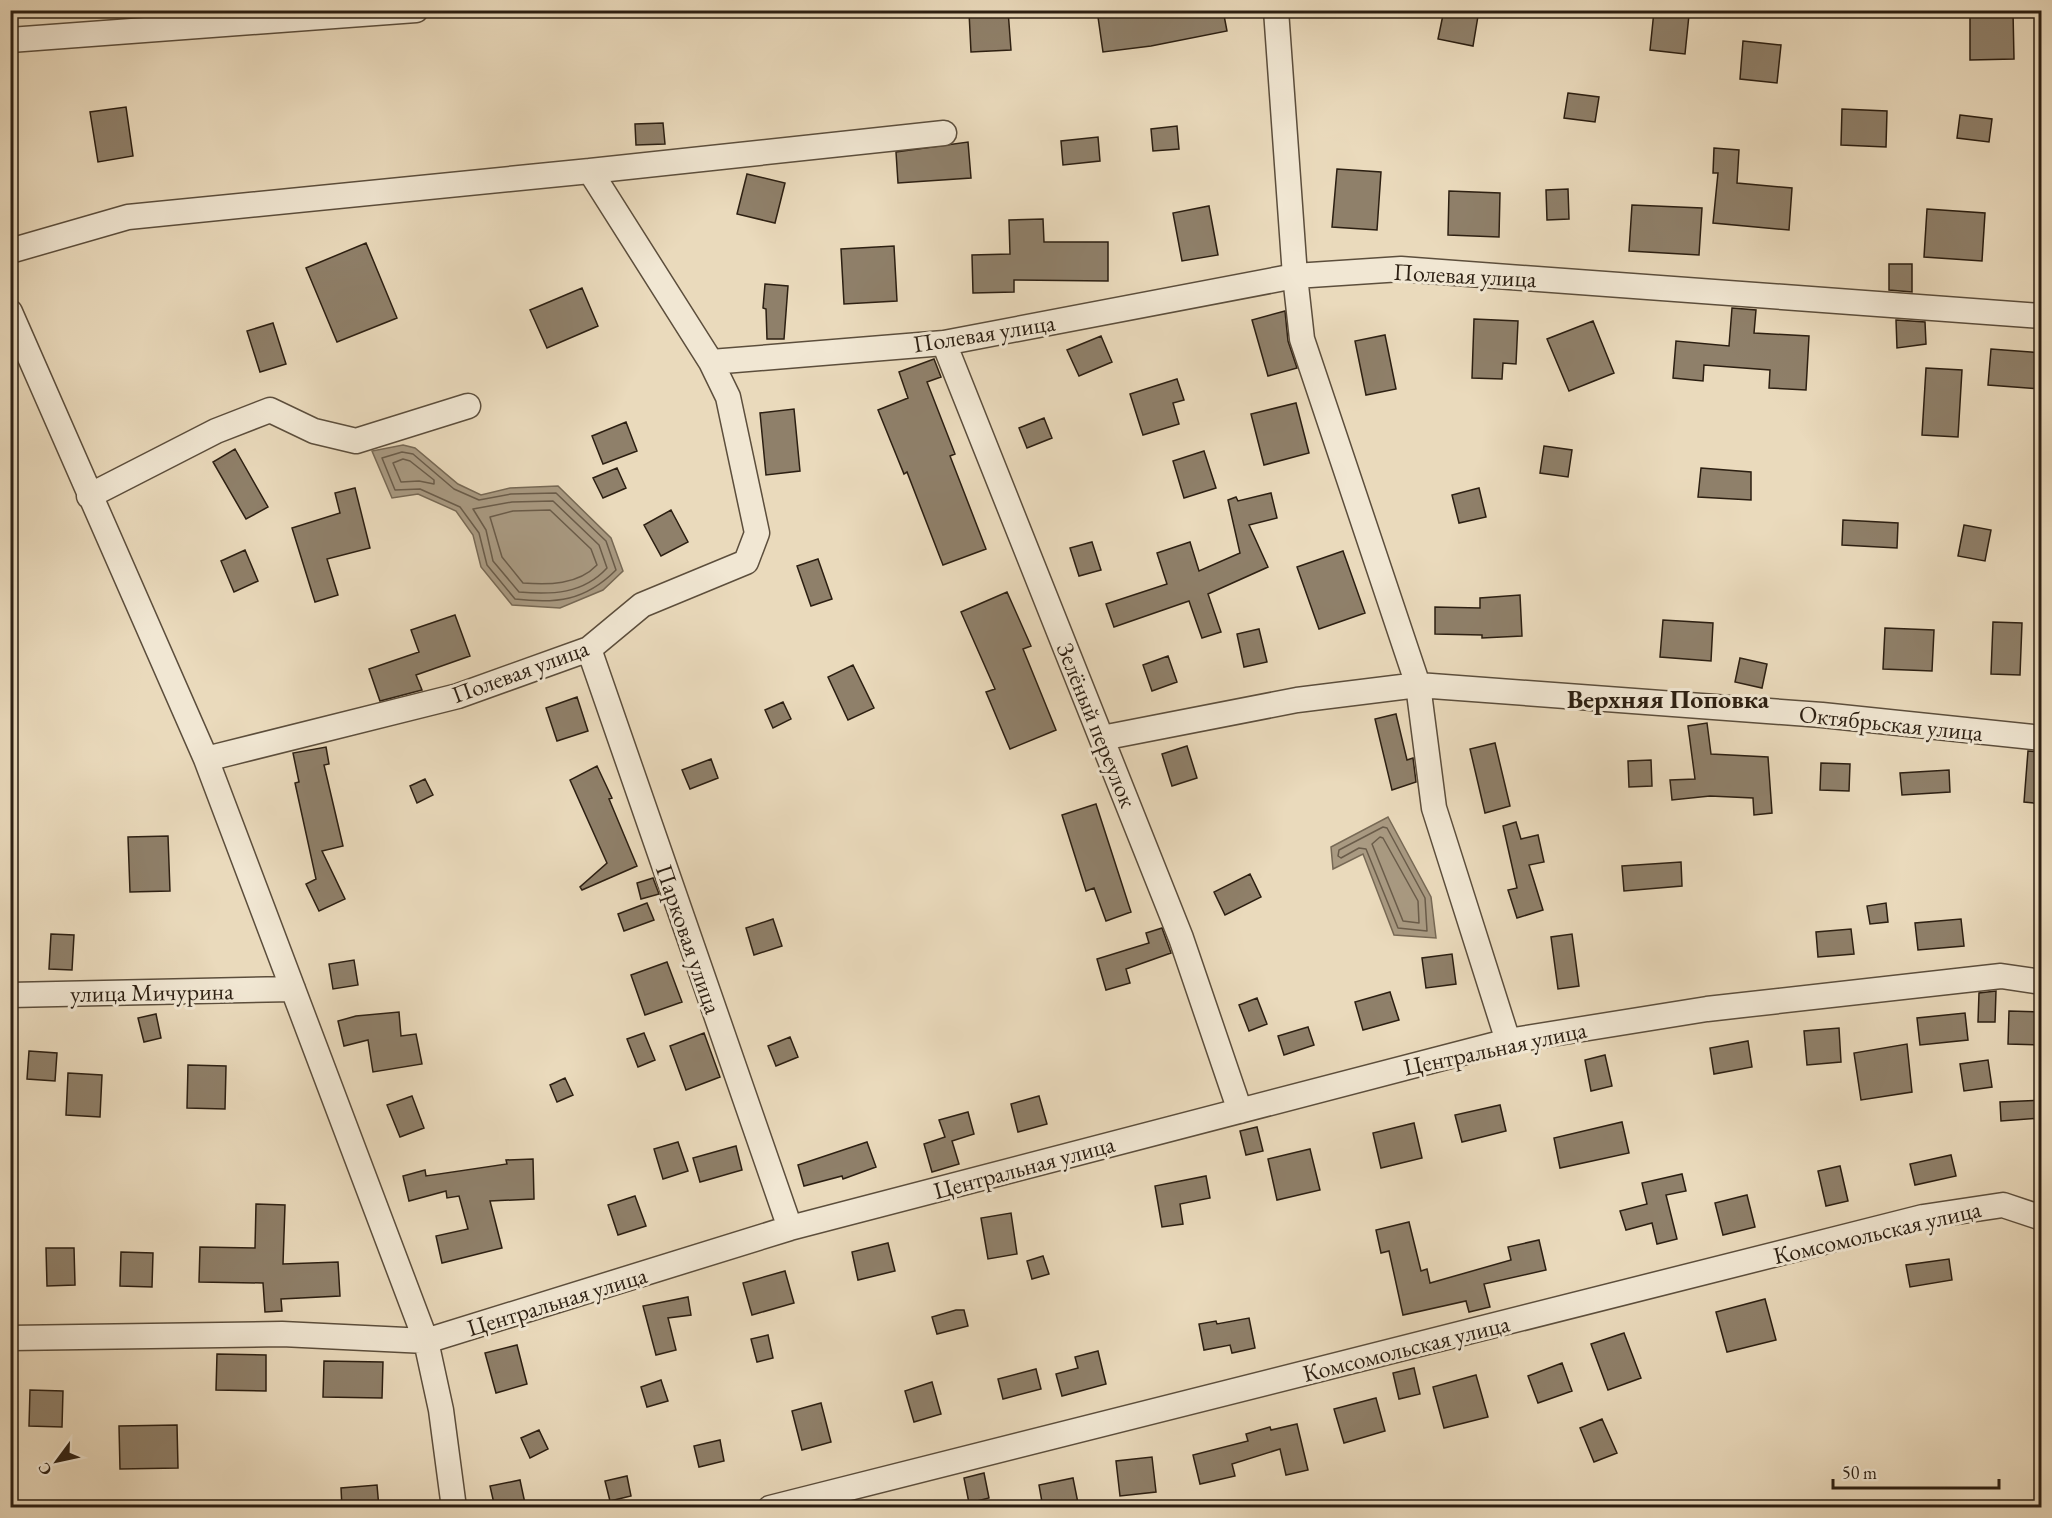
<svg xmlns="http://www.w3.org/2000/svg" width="2052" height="1518" font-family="'EB Garamond',serif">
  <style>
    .water { fill: #a99a82; stroke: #776955; stroke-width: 1.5 }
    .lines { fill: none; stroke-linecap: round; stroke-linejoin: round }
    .shore { stroke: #6a5c4a; stroke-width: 1.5 }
    .building { fill: #8f806a; stroke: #2c1f12; stroke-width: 1.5 }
    .minor-casing { stroke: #5c4e3c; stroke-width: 27 }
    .minor { stroke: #f1e7d3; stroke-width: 24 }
    .labels { text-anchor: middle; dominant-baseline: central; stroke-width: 6; stroke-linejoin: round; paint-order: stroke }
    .street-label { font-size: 24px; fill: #2c1f12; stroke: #f1e7d3 }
    .neighbourhood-label { font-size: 26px; font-weight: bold; fill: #2c1f12; stroke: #f1e7d3 }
  </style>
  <rect width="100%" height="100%" fill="#eadabc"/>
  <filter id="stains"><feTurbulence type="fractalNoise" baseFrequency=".00333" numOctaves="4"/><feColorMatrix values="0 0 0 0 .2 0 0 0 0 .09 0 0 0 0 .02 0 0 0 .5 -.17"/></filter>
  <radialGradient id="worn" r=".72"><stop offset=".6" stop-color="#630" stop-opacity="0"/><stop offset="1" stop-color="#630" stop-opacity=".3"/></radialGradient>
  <path class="water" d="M403,445l12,3 43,36 23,11 29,-7 48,-2 53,52 12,33 -20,19 -43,18 -48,-3 -31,-38 -8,-32 -17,-24 -38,-17 -26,4 -20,-47z
    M1388,817l43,80 5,41 -42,-3 -31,-81 -30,15 -2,-22z"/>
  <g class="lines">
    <path class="shore" d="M402,452l11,2 41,35 25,11 32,-6 45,-1 50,48 10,29c-31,31 -60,34 -101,29l-28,-34 -8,-32 -19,-26 -40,-18 -25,1 -13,-32z
      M403,459l7,2 24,19v4l-15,-3 -18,1 -8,-19z
      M553,501l46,44 8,23c-24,26 -55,27 -88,24l-26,-31 -7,-31 -13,-21 39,-7z
      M550,510l41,39 6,16c-19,20 -49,20 -74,18l-21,-26 -12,-40 23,-6z
      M1383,827l4,1 38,70 2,33 -29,-3 -32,-79 -7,-1 -18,10 -3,-2 1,-6z
      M1380,837l3,1 35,63 1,22 -16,-2 -31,-77z"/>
  </g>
  <path class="building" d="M1008,10l3,40 -40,2 -2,-40z
    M1097,10h126l4,21 -76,15 -48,6z
    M1444,10h35l-6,36 -35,-7z
    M1654,11l35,4 -4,39 -35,-4z
    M1970,12h43l1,47 -44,1z
    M1743,41l38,4 -4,38 -37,-4z
    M1568,93l31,4 -4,25 -31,-4z
    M126,107l7,49 -35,6 -8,-50z
    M1842,109l45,2 -1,36 -45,-2z
    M1960,115l32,4 -3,23 -32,-4z
    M663,123l2,21 -29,1 -1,-21z
    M1177,126l2,23 -26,2 -2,-22z
    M1098,137l2,24 -37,4 -2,-24z
    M968,142l3,36 -73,5 -2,-31z
    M1714,148l25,2 -2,33 55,5 -3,42 -76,-7 5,-50h-5z
    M1337,169l44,3 -4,58 -45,-3z
    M747,174l38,9 -10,40 -38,-9z
    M1568,189l1,30 -22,1 -1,-30z
    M1449,191l51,2 -1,44 -51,-2z
    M1632,205l70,3 -3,47 -70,-4z
    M1209,206l9,49 -36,6 -9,-48z
    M1927,209l58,4 -3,48 -58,-4z
    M1043,219l1,23h64v39l-94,-1v12l-41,1 -1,-38 38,-1 -1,-34z
    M366,243l31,75 -60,24 -31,-74z
    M894,246l3,55 -53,3 -3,-55z
    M1889,264h23v28l-23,-2z
    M765,284l23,2 -4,53h-17l-1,-30 -3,-1z
    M582,288l16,38 -51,22 -17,-38z
    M1732,308l24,2 -2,23 55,3 -3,54 -37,-2 1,-18 -66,-5 -1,16 -30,-3 3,-37 53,5z
    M1285,311l3,30 9,27 -29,8 -16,-56z
    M1474,319l44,2 -2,43 -13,-1 -1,16 -30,-1z
    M1896,320l29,2 1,22 -29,4z
    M1593,321l21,52 -45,18 -22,-52z
    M273,323l13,41 -26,8 -13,-41z
    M1385,335l11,54 -30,6 -11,-54z
    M1101,336l11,26 -33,14 -12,-26z
    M1991,349l51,4v36l-54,-4z
    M934,359l7,18 -14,5 28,72 -5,2 36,93 -43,16 -36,-93 -3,2 -26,-64 30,-12 -9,-26z
    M1926,368l36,2 -4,67 -36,-2z
    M1177,379l7,21 -11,3 6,21 -36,11 -13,-41z
    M1296,403l13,50 -45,12 -13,-51z
    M794,409l6,62 -34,4 -6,-62z
    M1044,418l8,20 -25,10 -8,-20z
    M626,422l11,29 -34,13 -11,-28z
    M1544,446l28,4 -4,27 -28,-4z
    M235,449l33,58 -22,12 -33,-57z
    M1204,451l12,37 -32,10 -11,-37z
    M617,468l9,20 -23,10 -10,-20z
    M1701,468l50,4v28l-53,-3z
    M355,488l15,60 -43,11 11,36 -23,7 -23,-74 48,-15 -5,-20z
    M1479,488l7,29 -27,6 -7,-28z
    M1271,493l6,25 -28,7 19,42 -60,27 13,38 -19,6 -13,-37 -75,26 -8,-23 61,-20 -10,-31 33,-11 9,29 41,-18 -12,-53 8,-3 2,4z
    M671,510l17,32 -27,14 -17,-31z
    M1843,520l55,3 -1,25 -55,-3z
    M1964,525l27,5 -6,31 -27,-5z
    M1092,542l9,28 -22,6 -9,-28z
    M245,550l13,31 -24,11 -13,-31z
    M1343,551l22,62 -46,16 -22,-62z
    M818,559l14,40 -21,7 -14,-40z
    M1007,592l24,54 -8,3 33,81 -46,19 -24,-57 9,-3 -34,-77z
    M1520,595l2,41 -40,2v-3l-47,-1v-27l45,1v-10z
    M455,615l15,41 -54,19 6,15 -42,11 -11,-32 50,-17 -8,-22z
    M1663,620l50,3 -2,38 -51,-4z
    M1993,622l29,1 -2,52 -29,-1z
    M1885,628l49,2 -2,41 -49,-2z
    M1259,629l8,33 -23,5 -7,-33z
    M1168,656l9,26 -25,9 -9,-26z
    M1740,658l27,6 -5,24 -27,-6z
    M853,665l21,43 -26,12 -20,-43z
    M577,697l11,34 -31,10 -11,-33z
    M783,702l8,17 -18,9 -8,-18z
    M1396,714l11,46 6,-2 3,24 -24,8 -17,-71z
    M1707,723l4,31 57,3 4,56 -18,2 -1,-17 -43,-2 -38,4 -2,-20 25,-1 -7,-53z
    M1495,743l15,63 -25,7 -15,-64z
    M1187,746l10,32 -25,8 -10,-32z
    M326,747l3,17 -5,1 19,81 -21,5 23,48 -26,12 -13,-27 10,-5 -21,-96 4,-1 -6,-29z
    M2028,751l14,1v52l-18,-2z
    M711,759l7,19 -28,11 -8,-19z
    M1651,760l1,26 -23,1 -1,-26z
    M1821,763l29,1 -1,27 -29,-1z
    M597,766l15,32 -3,1 28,67 -55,24 -2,-3 27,-24 -37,-83z
    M1949,770l1,22 -48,3 -2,-22z
    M425,779l8,16 -16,8 -7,-17z
    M1096,804l35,108 -25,9 -12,-33 -8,3 -24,-76z
    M1516,822l5,17 17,-4 6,27 -15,3 14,45 -26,8 -9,-28 9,-2 -14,-62z
    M168,836l2,55 -40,1 -2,-55z
    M1681,862l1,24 -58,5 -2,-25z
    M1250,874l11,23 -36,18 -11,-23z
    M653,878l6,16 -18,5 -4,-16z
    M647,903l7,17 -30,11 -6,-17z
    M1886,903l2,19 -18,2 -3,-18z
    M773,919l9,27 -28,9 -8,-27z
    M1961,919l3,27 -46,4 -3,-27z
    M1162,928l9,25 -45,16 4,14 -24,7 -9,-31 52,-16 -3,-10z
    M1851,929l3,25 -36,3 -2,-25z
    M51,934l23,1 -2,35 -23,-1z
    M1572,934l7,52 -21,3 -7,-52z
    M1452,954l4,30 -30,4 -4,-30z
    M354,960l4,25 -25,4 -4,-25z
    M667,962l15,40 -37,13 -14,-40z
    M1996,991l-1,31h-17l1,-29z
    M1390,992l9,28 -36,10 -8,-28z
    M1257,998l10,26 -18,7 -10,-26z
    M2009,1011l33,1v33l-34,-1z
    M399,1012l2,24 15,-2 6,30 -49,8 -5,-32 -24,6 -6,-25 18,-5z
    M1965,1013l3,27 -48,5 -3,-27z
    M156,1014l5,24 -17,4 -6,-24z
    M1308,1027l6,18 -30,10 -6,-19z
    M1839,1028l2,34 -34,3 -3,-34z
    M644,1033l11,27 -17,7 -11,-28z
    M704,1033l16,44 -34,13 -16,-44z
    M790,1037l8,20 -22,9 -8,-20z
    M1748,1041l4,26 -38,7 -4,-26z
    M1907,1044l5,48 -51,8 -7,-47z
    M29,1051l28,2 -2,28 -28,-2z
    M1605,1055l7,31 -21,5 -6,-31z
    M1988,1060l4,27 -28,4 -4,-27z
    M188,1065l38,1 -1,43 -38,-1z
    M68,1073l34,2 -2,42 -34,-2z
    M565,1078l8,17 -16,7 -7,-17z
    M412,1096l12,32 -24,9 -13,-32z
    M1039,1096l8,28 -29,8 -7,-28z
    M2042,1100v18l-41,3 -1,-19z
    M1500,1105l6,26 -44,11 -7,-27z
    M968,1112l6,22 -22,7 7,23 -27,8 -8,-28 21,-7 -6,-17z
    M1622,1122l7,31 -69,15 -6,-30z
    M1414,1123l8,35 -41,10 -8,-35z
    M1257,1127l6,24 -17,4 -6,-24z
    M678,1142l10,29 -25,8 -9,-30z
    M867,1142l9,25 -33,12 -1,-3 -38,10 -6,-21z
    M736,1146l6,24 -42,12 -7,-24z
    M1310,1149l10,41 -43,10 -9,-41z
    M1951,1155l5,21 -41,9 -5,-21z
    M533,1159l1,40 -44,2 12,47 -60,15 -6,-27 32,-7 -9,-33 -12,2 -1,-7 -37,10 -6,-25 22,-6 1,6 81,-12 -1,-4z
    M1840,1166l8,35 -22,5 -8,-35z
    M1682,1174l4,17 -20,4 11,44 -20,5 -5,-21 -26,7 -6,-19 27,-7 -5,-21z
    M1206,1176l4,22 -30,6 3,20 -21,3 -7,-41z
    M1747,1195l8,32 -32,8 -8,-32z
    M635,1196l11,30 -28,9 -10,-30z
    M256,1204l29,1 -2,59 55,-2 2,34 -59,3 1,12 -17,1 -2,-29 -64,-1 1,-35 55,1z
    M1011,1213l6,41 -29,5 -7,-41z
    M1409,1222l12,49 6,-2 3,14 81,-23 -3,-13 31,-7 7,30 -62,14 6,23 -21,5 -3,-11 -63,14 -14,-64 -8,2 -5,-23z
    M888,1243l7,28 -37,9 -6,-28z
    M46,1248h28l1,37 -28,1z
    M121,1252l32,1 -1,34 -32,-1z
    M1043,1256l6,18 -17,5 -5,-18z
    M1949,1259l3,21 -42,7 -4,-22z
    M785,1271l9,32 -42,12 -9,-32z
    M688,1297l3,18 -23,3 8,32 -20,5 -13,-49z
    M1765,1299l11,41 -49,12 -11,-40z
    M956,1310h8l4,16 -31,8 -5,-17z
    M1249,1318l6,30 -23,5 -2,-8 -26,5 -5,-26 17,-3 1,3z
    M1624,1333l17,45 -33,12 -17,-46z
    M768,1335l5,23 -16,4 -6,-23z
    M517,1345l10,39 -31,9 -11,-40z
    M1098,1351l8,33 -44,12 -6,-22 22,-6 -3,-11z
    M217,1354l49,1v36l-50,-1z
    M324,1361l59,1 -1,36 -59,-1z
    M1562,1363l10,28 -34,12 -10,-27z
    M1414,1368l6,26 -21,5 -6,-26z
    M1036,1369l5,20 -38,10 -5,-20z
    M1476,1375l12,42 -44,11 -11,-41z
    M661,1380l7,21 -21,6 -6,-20z
    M932,1382l9,32 -27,8 -9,-31z
    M30,1390l33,1 -1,36 -33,-1z
    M1376,1398l9,33 -41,12 -10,-34z
    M821,1403l10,39 -29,8 -10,-39z
    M1602,1419l15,34 -23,9 -14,-34z
    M1297,1424l11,46 -22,5 -6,-26 -48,15 3,12 -35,8 -7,-29 55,-14 -2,-7 24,-7 1,3z
    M177,1425l1,43 -58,1 -1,-43z
    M539,1430l9,19 -18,9 -9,-20z
    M720,1440l4,21 -25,6 -5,-21z
    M1152,1457l4,35 -36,4 -4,-35z
    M984,1473l5,25 -20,5 -5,-25z
    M627,1476l4,20 -21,5 -5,-20z
    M1073,1478l6,30h-36l-4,-23z
    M520,1480l6,28h-31l-5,-22z
    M377,1485l2,23h-37l-1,-20z"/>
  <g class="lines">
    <defs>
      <path id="minor" d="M1276,10l19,266 7,63 116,346 16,123 74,233
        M10,40l406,-30
        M590,171l354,-38
        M10,251l118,-34 462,-46 121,191
        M10,312l196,447 220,582 15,69 13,98
        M944,343l237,595 59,173
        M89,496l127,-65 54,-21 44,21 42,10 112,-35
        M589,649l201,579
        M1102,738l195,-38 121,-15 404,30 220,23
        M206,759l252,-63 131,-47 53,-44 104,-43 11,-29 -29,-136 -17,-35 233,-19 351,-67 106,-7 641,47
        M10,995l283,-6
        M10,1338l272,-4 144,7 364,-113 718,-187 199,-32 294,-33 41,6
        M770,1508l1153,-291 80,-12 39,13"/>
    </defs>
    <use href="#minor" class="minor-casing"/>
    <use href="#minor" class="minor"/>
  </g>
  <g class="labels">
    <g class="street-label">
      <text transform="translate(1465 275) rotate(3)">Полевая улица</text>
      <text transform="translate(984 333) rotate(-9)">Полевая улица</text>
      <text transform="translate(520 671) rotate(-20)">Полевая улица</text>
      <text transform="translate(1891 723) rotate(6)">Октябрьская улица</text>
      <text transform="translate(1097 725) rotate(68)">Зелёный переулок</text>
      <text transform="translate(689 939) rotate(71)">Парковая улица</text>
      <text transform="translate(152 992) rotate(-1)">улица Мичурина</text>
      <text transform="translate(1495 1048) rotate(-12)">Центральная улица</text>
      <text transform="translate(1024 1167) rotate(-15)">Центральная улица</text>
      <text transform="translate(1877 1232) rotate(-13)">Комсомольская улица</text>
      <text transform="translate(557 1301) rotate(-17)">Центральная улица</text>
      <text transform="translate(1406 1348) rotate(-14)">Комсомольская улица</text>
    </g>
    <g class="neighbourhood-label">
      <text x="1668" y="699">Верхняя Поповка</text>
    </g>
  </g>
  <rect width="2052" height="1518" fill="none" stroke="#eadabc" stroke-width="36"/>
  <rect x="12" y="12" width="2028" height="1494" fill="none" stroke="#2c1f12" stroke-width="3"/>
  <rect x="18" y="18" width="2016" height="1482" fill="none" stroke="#2c1f12" stroke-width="1.5"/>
  <g transform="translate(57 1461) rotate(237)" stroke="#f1e7d3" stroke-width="4.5" paint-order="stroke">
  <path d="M0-4.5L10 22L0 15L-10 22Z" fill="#2c1f12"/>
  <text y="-9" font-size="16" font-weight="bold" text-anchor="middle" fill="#2c1f12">С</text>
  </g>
  <path d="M1833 1479v9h166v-9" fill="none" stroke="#2c1f12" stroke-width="3"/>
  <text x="1842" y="1479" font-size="18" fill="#2c1f12" stroke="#f1e7d3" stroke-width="4.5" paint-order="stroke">50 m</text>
  <rect width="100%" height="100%" filter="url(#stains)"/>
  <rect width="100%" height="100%" fill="url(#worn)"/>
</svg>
